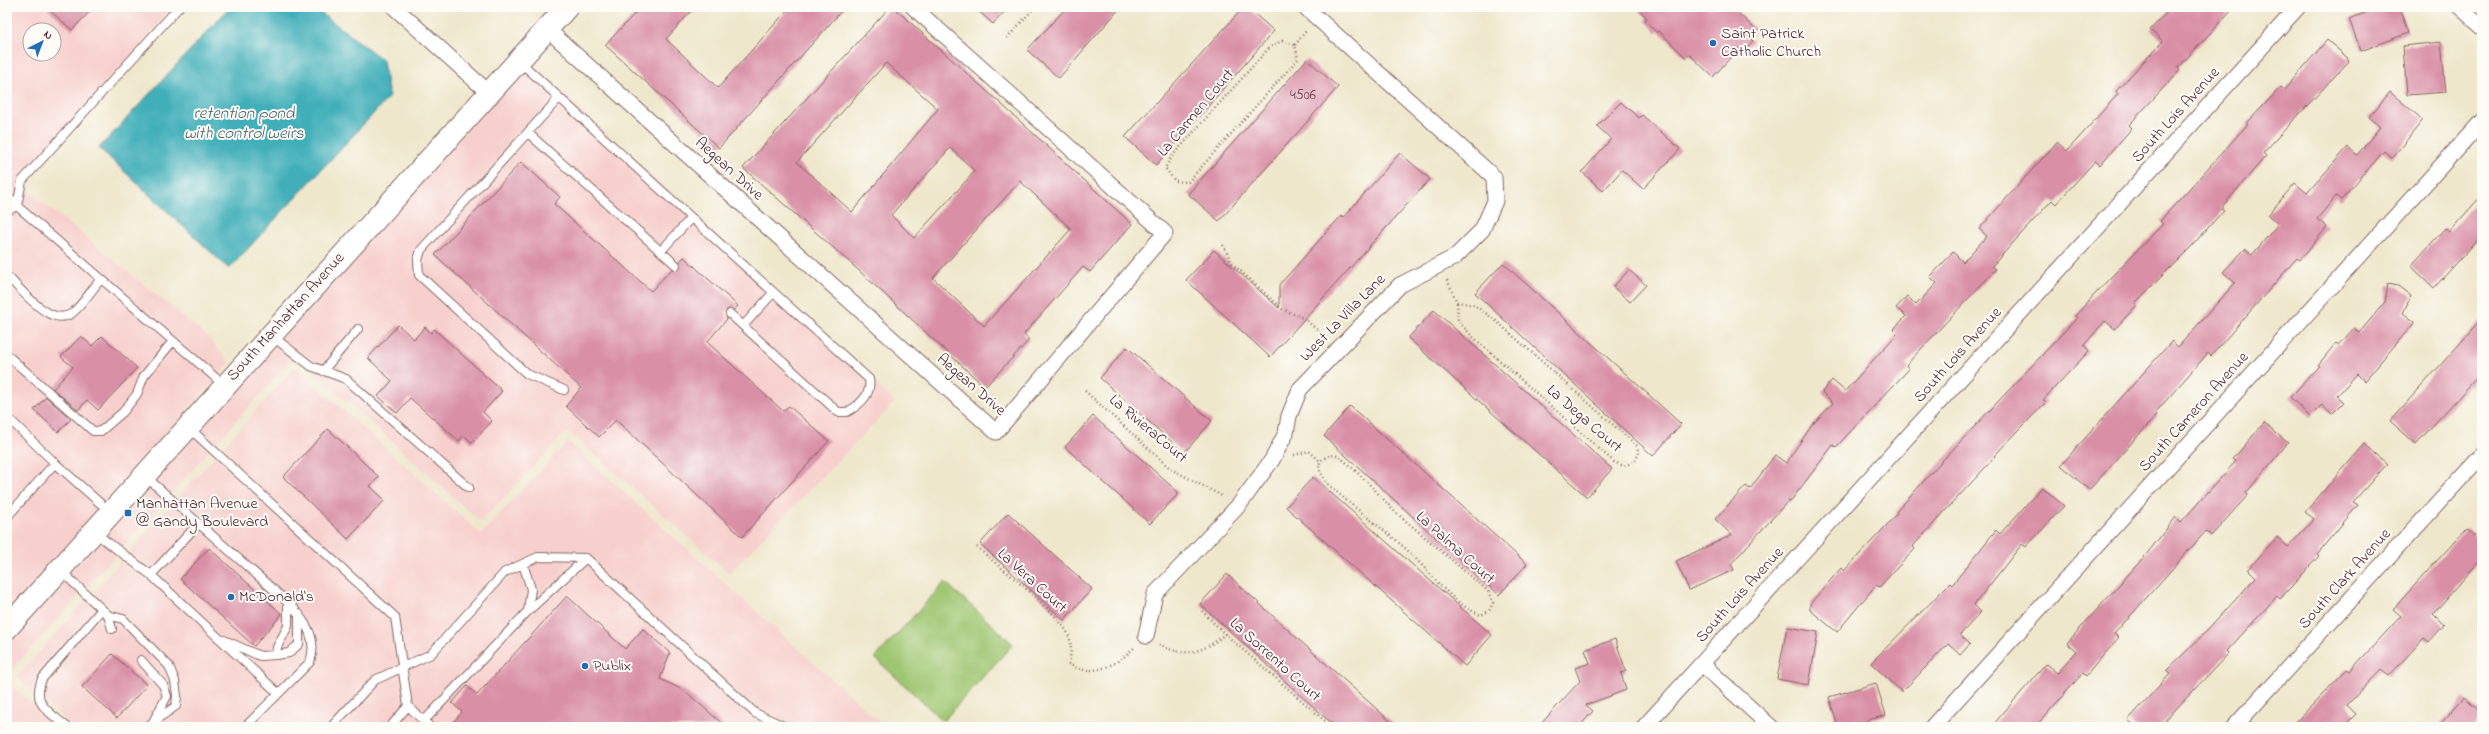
<svg xmlns="http://www.w3.org/2000/svg" width="2489" height="734" font-family="'Indie Flower',sans-serif">
  <style>
    .built { fill: #f7d0cd; fill-rule: evenodd }
    .green { fill: #9fc671; stroke: #74724e }
    .water { fill: #3fafb9; stroke: #446772 }
    .building { fill: #d98fa6; fill-rule: evenodd }
    .lines { fill: none; stroke-linecap: round; stroke-linejoin: round }
    .service-casing { stroke: #846563; stroke-width: 10 }
    .minor-casing { stroke: #846563; stroke-width: 17 }
    .secondary-casing { stroke: #846563; stroke-width: 24 }
    .path { stroke: #846563; stroke-width: 2.5; stroke-dasharray: 1 3; stroke-linecap: butt }
    .service { stroke: #fff; stroke-width: 8 }
    .minor { stroke: #fff; stroke-width: 15 }
    .secondary { stroke: #fff; stroke-width: 22 }
    .poi-dot { fill: #1f6fb2; stroke: #fdfcf7; stroke-width: 1.5 }
    .labels { text-anchor: middle; dominant-baseline: central; stroke-width: 4; stroke-linejoin: round; paint-order: stroke }
    .number-label { font-size: 14px; fill: #6e3b4a }
    .poi-label { font-size: 16px; fill: #4a1f2b; stroke: #fdfcf7; text-anchor: start }
    .street-label { font-size: 16px; fill: #4a1f2b; stroke: #fdfcf7 }
    .water-label { font-size: 17px; font-style: italic; fill: #45606b; stroke: #fdfcf7 }
  </style>
  <rect width="100%" height="100%" fill="#fdfcf7"/>
  <filter id="ink" filterUnits="userSpaceOnUse"><feTurbulence type="fractalNoise" baseFrequency=".025" numOctaves="2"/><feDisplacementMap in="SourceGraphic" scale="8" xChannelSelector="R" yChannelSelector="G"/><feConvolveMatrix kernelMatrix="1 2 1 2 8 2 1 2 1" color-interpolation-filters="sRGB"/></filter>
  <filter id="wash" filterUnits="userSpaceOnUse"><feTurbulence type="fractalNoise" baseFrequency=".012" numOctaves="4" result="noise"/><feDisplacementMap in="SourceGraphic" scale="16" xChannelSelector="R" yChannelSelector="G"/><feGaussianBlur stdDeviation="0.9" result="paint"/><feColorMatrix in="noise" values="0 0 0 0 0 0 0 0 0 0 0 0 0 0 0 0 0 1.4 0 .05"/><feComposite in="paint" operator="in"/></filter>
  <g filter="url(#wash)">
    <rect width="100%" height="100%" fill="#efe7cc"/>
    <path class="built" d="M7,7h166l-149,180 184,150 22,27 -223,250zM30,30h24v24h-24z
      M536,68l359,334 -166,171 -159,-140 -8,3 -81,86 -180,-162 -8,-2 -283,314 -2,5 2,7 49,43h-38l-9,-6 -5,-10v-68l513,-573z
      M295,367l186,167 87,-92 317,285h-812l-56,-50z"/>
    <path class="green" d="M945,582l68,62 -70,77 -68,-63z"/>
    <path class="water" d="M230,7h83l70,53 6,37 -160,172 -130,-121z"/>
    <g id="blocks">
      <path class="building" d="M46,7h48l-22,23z
        M641,7h54l-29,32 52,49 72,-81h55l-126,141 -114,-103z
        M890,7h3l106,95 133,122 -42,48 -7,-5 -59,67 5,6 -44,47 -130,-120 -112,-99zM886,63l52,46 -86,103 -55,-50zM950,148l25,23 -61,67 -23,-23zM1020,181l51,48 -87,97 -51,-48z
        M974,7h35l-16,17z
        M1067,7h54l-62,71 -32,-28z
        M1244,7h3l27,24 -118,134 -31,-28z
        M1636,7h96l24,23 -7,7 4,4 -10,10 -4,-3 -26,29 -24,-23 -3,4 -27,-27 -2,2 -12,-13 2,-2z
        M2172,7h62l-56,61 2,2 -51,55 3,3 -32,37 -5,-4 -39,43 -4,-4 -60,66 4,3 -90,96 3,4 -73,78 -3,-2 -43,57 -2,-1 -57,63 3,6 -45,20 -13,-29 56,-26 -17,-16 31,-33 4,3 25,-34 11,8 26,-38 21,-22 -11,-11 10,-12 13,11 52,-57 -4,-4 13,-14 -10,-8 11,-12 9,9 21,-22 -7,-6 23,-25 10,10 24,-26 -8,-7 78,-87 10,9 51,-57 -2,-3 47,-50 -13,-11z
        M2381,7h18l9,26 -47,18 -12,-32z
        M2327,40l23,20 -87,93 3,3 -45,52 3,2 -34,38 -55,55 2,2 -22,24 -10,-8 -21,24 5,6 -46,49 3,2 -52,54 1,1 -82,89 2,3 -36,38 -3,-2 -39,47 -27,-22v-6l31,-36 3,3 53,-57 -1,-2 45,-50 136,-144 -2,-2 33,-36 55,-56 -3,-3 88,-97 -1,-1 34,-36 3,3z
        M2441,42l5,50 -39,3 -4,-49z
        M1307,59l31,28 -119,134 -31,-27z
        M2390,92l33,28 -31,38 -8,-7 -43,49 -5,-4 -19,23 10,8 -27,33 -3,-2 -86,98 -3,-3 -53,60 2,2 -68,75 -28,-25 111,-124 6,6 57,-64 -12,-11 22,-23 7,6 26,-31 -10,-9 27,-32 12,10 41,-46 9,8 23,-28 -11,-10z
        M1621,102l18,16 3,-3 38,34 -37,40 -21,-19 -19,21 -21,-19 29,-33 -14,-13z
        M1400,153l30,26 -160,178 -84,-77 28,-30 65,58v-23l62,-69 2,2z
        M521,162l39,35 -6,7 97,87 21,-22h8v-8l4,-4 54,49 -4,4 -5,-1 -3,2 1,8 -20,23 76,69 6,-5 40,35 -87,96 -126,-117 -17,17 -33,-31 15,-18 -146,-133z
        M2482,195v40l-48,53 -23,-22 34,-38 4,4z
        M1503,263l178,161 -28,32 -178,-163z
        M1629,270l17,15 -16,17 -17,-15z
        M2388,284l10,2 13,10 -8,17 12,9 -51,59 -7,-7 -20,22 7,6 -12,12 -10,-9 -12,12 -20,-20 30,-31 -2,-1 18,-22 3,2 15,-17 5,5 26,-31z
        M1434,310l178,159 -25,28 -179,-159z
        M2482,319v53l-66,72 -26,-23z
        M398,325l16,14 11,-12 6,6 3,-4 68,62 -19,21 9,9 -20,22 -8,-8 -5,6 -49,-43 -13,15 -19,-17 14,-15 -24,-23z
        M81,336l11,10 10,-10 35,32 -39,42 -11,-10 -9,10 -25,-21 20,-22 -12,-10z
        M1127,347l85,74 -28,32 -84,-75z
        M46,397l25,22 -13,13 -24,-22z
        M1350,406l177,158 -28,31 -175,-159z
        M1093,416l86,77 -29,31 -85,-77z
        M2264,423l24,20 -42,50 2,2 -37,41 -5,-5 -92,103 5,3 -33,39 -3,-3 -48,54h-44l55,-63 11,9 19,-22 -9,-8 78,-87 31,-39 5,5 55,-61 -3,-2z
        M328,429l51,48 -9,9 15,14 -37,39 -65,-62z
        M2365,444l22,20 -34,38 5,3 -41,49 2,2 -39,43 -3,-3 -50,55 2,2 -70,74h-23l-8,-7 42,-46 -4,-3 41,-40 49,-54 -8,-8 29,-32 11,10 26,-28 -9,-7z
        M1313,477l179,158 -27,31 -179,-159z
        M2042,487l22,19 -38,41 -4,-3 -48,61 7,7 -21,23 10,9 -10,11 -12,-11 -46,48 -31,-29 79,-80 2,2 44,-55 4,4z
        M1008,513l84,76 -28,31 -84,-76z
        M2467,528l15,14v16l-49,56 11,11 -15,17 -5,-4 -35,38 -8,-6 -34,35 9,9 -13,13h-52l56,-58 3,2 51,-55 -8,-7z
        M209,548l73,66 -28,32 -74,-67z
        M1227,574l71,65 99,88h-61l-47,-42 -89,-81z
        M567,596l58,53 18,-20 27,24 -10,26 25,12 41,36h-277l13,-15 -10,-9 15,-17 10,9z
        M1787,627l31,5 -9,53 -32,-6z
        M1615,639l11,32 -5,2 5,17 -40,15 7,6 -14,16h-41l42,-46 -5,-13 15,-5 -5,-13z
        M112,654l35,31 -30,33 -35,-31z
        M1876,683l10,32 -41,12h-7l-9,-30z
        M2464,697l18,15v6l-8,9h-36z"/>
    </g>
  </g>
  <g filter="url(#ink)">
    <use href="#blocks" fill-opacity="0" stroke="#846563" stroke-width="1"/>
    <g class="lines">
      <defs>
        <path id="service" d="M519,61l350,318c3,16 -9,26 -22,33h-9l-108,-98
          M559,98l-138,152 -3,10 1,15 108,99 37,16
          M528,133l148,132
          M7,201l11,-1
          M17,206l5,-25 157,-174
          M7,211l10,-5 207,179
          M661,251l30,-33
          M7,276c15,14 43,51 64,38 11,-8 21,-25 30,-35
          M743,326l30,-33
          M272,336l39,30 35,13 123,109
          M7,355l86,76h8l22,-19 14,-18 7,-18 29,-35
          M323,371l35,-42
          M7,417l48,46 55,49
          M188,427l207,190 13,89 22,21
          M145,476l147,130c14,18 26,32 18,56l-65,65
          M7,517l48,-54
          M94,532l57,43 127,118
          M523,564l8,25 -3,22
          M60,570l48,45 15,4 46,47 6,15 2,15 -1,10 -30,21
          M151,575l48,-52
          M108,615l4,14
          M224,640l36,16 16,-1 1,-8 11,-21v-24
          M276,655l13,-2 10,-9v-30
          M141,660l22,25 4,11 -13,24
          M424,721l104,-110 58,-53
          M67,727c-17,-15 -36,-22 -25,-48l60,-70
          M331,727l44,-47 56,-26 74,-82 33,-15 48,1 169,155 31,14
          M390,727l18,-21"/>
        <path id="minor" d="M394,7l95,86
          M2460,7l22,20
          M547,29l449,403 169,-199 -252,-226
          M1146,636l9,-42 84,-89 33,-45 14,-27 3,-17 11,-27 100,-104 55,-28 27,-27 13,-29 -1,-24 -189,-170
          M1702,664l69,63
          M1644,727l654,-720
          M1932,727l550,-606
          M2234,727l248,-272"/>
        <path id="secondary" d="M7,628l560,-621"/>
      </defs>
      <use href="#service" class="service-casing"/>
      <use href="#minor" class="minor-casing"/>
      <use href="#secondary" class="secondary-casing"/>
      <path class="path" d="M1007,38l28,-31
        M1282,41l13,4 3,14 -110,123 -13,-1 -10,-13 8,-13 97,-108z
        M1295,45l11,-14
        M1223,245l9,18 50,46 23,10 21,19
        M1447,280l10,22 17,3 20,14 143,127 2,8 -5,8 -10,4 -10,-4 -141,-125 -15,-16 -1,-19
        M1085,391l86,78 53,28
        M1294,455l15,-4 11,10c6,-4 10,-7 17,-5 8,2 49,45 55,53l96,82 5,12 -4,8 -8,4c-31,-12 -51,-44 -75,-66 -26,-23 -55,-43 -80,-67l-7,-13 1,-8
        M977,547c22,20 80,64 91,87 4,9 3,20 1,30 24,15 49,0 66,-17
        M1202,611l23,23 107,93
        M1159,644c26,15 45,8 66,-10"/>
      <use href="#service" class="service"/>
      <use href="#minor" class="minor"/>
      <use href="#secondary" class="secondary"/>
    </g>
  </g>
  <g class="poi-dot">
    <circle cx="1713" cy="43" r="4"/>
    <rect x="124" y="509" width="8" height="8" rx="2"/>
    <circle cx="231" cy="597" r="4"/>
    <circle cx="585" cy="666" r="4"/>
  </g>
  <g class="labels">
    <g class="number-label">
      <text x="1303" y="95">4506</text>
    </g>
    <g class="poi-label">
      <text x="1721" y="34">Saint Patrick<tspan x="1721" dy="18">Catholic Church</tspan></text>
      <text x="136" y="504">Manhattan Avenue<tspan x="136" dy="18">@ Gandy Boulevard</tspan></text>
      <text x="239" y="597">McDonald's</text>
      <text x="593" y="666">Publix</text>
    </g>
    <g class="street-label">
      <text transform="translate(1196 113) rotate(-50)">La Carmen Court</text>
      <text transform="translate(2176 115) rotate(-48)">South Lois Avenue</text>
      <text transform="translate(729 169) rotate(42)">Aegean Drive</text>
      <text transform="translate(286 317) rotate(-48)">South Manhattan Avenue</text>
      <text transform="translate(1343 318) rotate(-46)">West La Villa Lane</text>
      <text transform="translate(1958 355) rotate(-48)">South Lois Avenue</text>
      <text transform="translate(971 385) rotate(41)">Aegean Drive</text>
      <text transform="translate(2194 412) rotate(-48)">South Cameron Avenue</text>
      <text transform="translate(1584 419) rotate(41)">La Dega Court</text>
      <text transform="translate(1148 429) rotate(40)">La RivieraCourt</text>
      <text transform="translate(1455 548) rotate(42)">La Palma Court</text>
      <text transform="translate(2345 579) rotate(-48)">South Clark Avenue</text>
      <text transform="translate(1032 581) rotate(42)">La Vera Court</text>
      <text transform="translate(1740 595) rotate(-48)">South Lois Avenue</text>
      <text transform="translate(1275 660) rotate(42)">La Sorrento Court</text>
    </g>
    <g class="water-label">
      <text x="244" y="113">retention pond<tspan x="244" dy="20">with control weirs</tspan></text>
    </g>
  </g>
  <rect width="2489" height="734" fill="none" stroke="#fdfcf7" stroke-width="24"/>
  <g transform="translate(42 42) rotate(42)"><circle r="19" fill="#fdfcf7" stroke="#b5a4a5"/>
  <path d="M0-3L7 15L0 10L-7 15Z" fill="#1f6fb2"/>
  <text y="-6" font-size="11" font-weight="bold" text-anchor="middle" fill="#4a1f2b">N</text>
  </g>
</svg>
